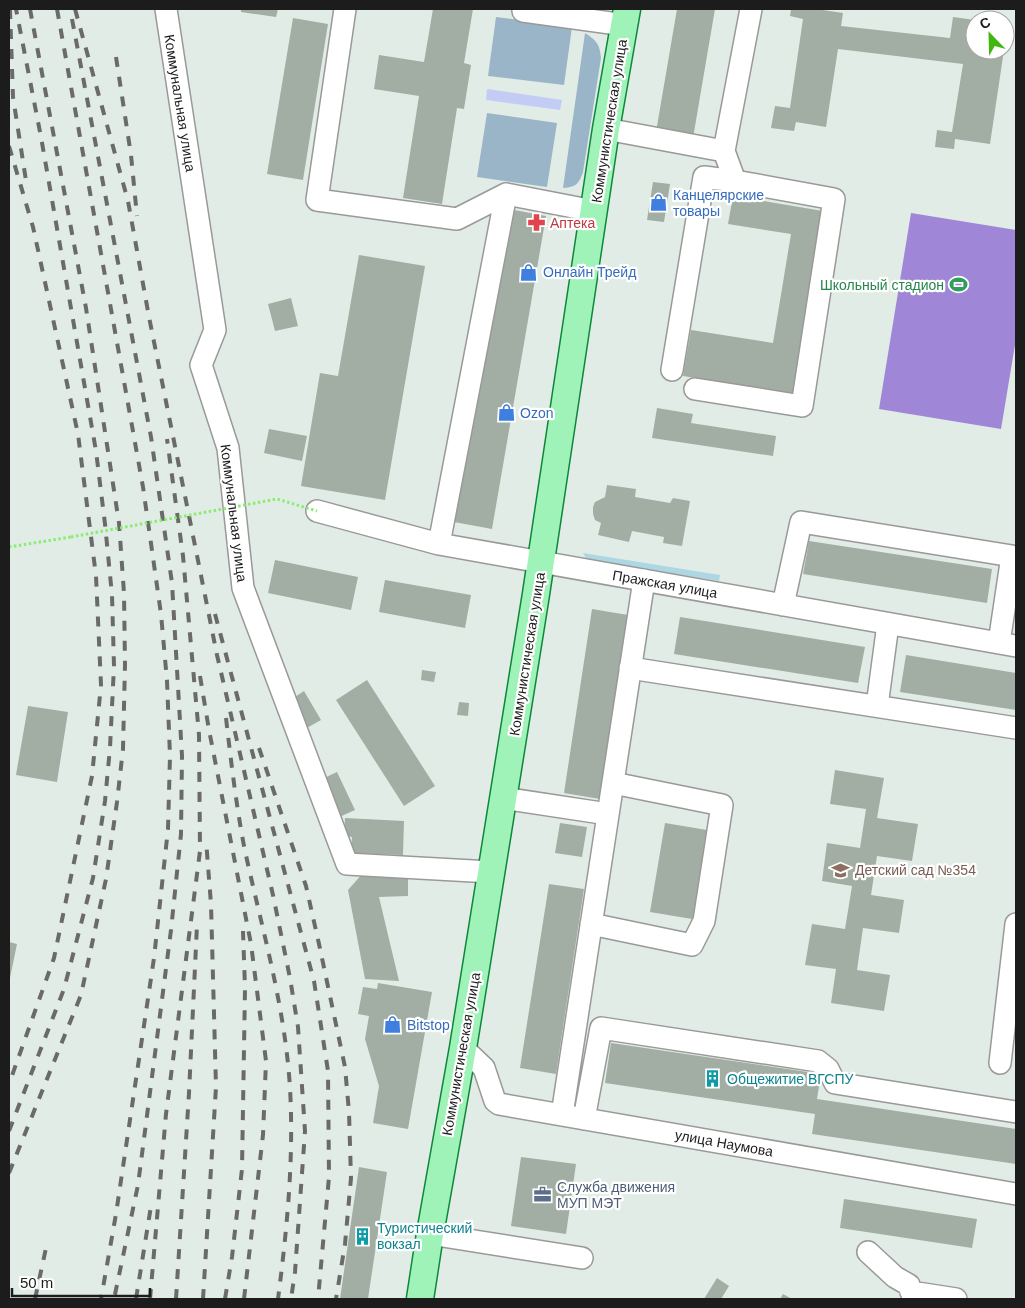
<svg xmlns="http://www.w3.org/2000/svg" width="1025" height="1308" font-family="Helvetica,sans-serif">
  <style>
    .grass { fill: #acd7e3 }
    .forest { fill: #9ab5c8 }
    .park { fill: #c2ccf4 }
    .pitch { fill: #a086d6 }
    .building { fill: #a2aea3 }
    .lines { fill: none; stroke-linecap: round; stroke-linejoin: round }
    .minor-casing { stroke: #999; stroke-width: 24 }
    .major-casing { stroke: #0c873b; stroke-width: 29 }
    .path { stroke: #89ed72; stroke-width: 3; stroke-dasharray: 2.5 2.5; stroke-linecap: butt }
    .minor { stroke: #fff; stroke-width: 21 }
    .major { stroke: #a0f3b8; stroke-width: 26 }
    .rail { stroke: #6a6a6a; stroke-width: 4; stroke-dasharray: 10 10; stroke-linecap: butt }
    .path-bridge { stroke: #89ed72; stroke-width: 3; stroke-dasharray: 2.5 2.5; stroke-linecap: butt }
    .labels { text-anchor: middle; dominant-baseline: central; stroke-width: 4.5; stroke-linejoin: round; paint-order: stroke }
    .street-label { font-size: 14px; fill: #1c1c1c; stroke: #fff }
    .shop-label { font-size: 14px; fill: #366cbe; stroke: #fff; text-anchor: start }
    .health-label { font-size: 14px; fill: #be3a42; stroke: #fff; text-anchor: start }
    .leisure-label { font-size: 14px; fill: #27864d; stroke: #fff; text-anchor: end }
    .education-label { font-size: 14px; fill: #785e54; stroke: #fff; text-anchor: start }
    .culture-label { font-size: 14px; fill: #0d838f; stroke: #fff; text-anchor: start }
    .service-label { font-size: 14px; fill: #4e5e75; stroke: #fff; text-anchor: start }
  </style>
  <rect width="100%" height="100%" fill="#e2ece6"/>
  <path class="grass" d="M583,553l137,22 -1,6 -132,-21z"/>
  <path class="forest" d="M496,17l76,10 -8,58 -76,-9z
    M585,33c11,7 15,11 16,25l-18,114c-4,12 -7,15 -20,16z
    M487,113l70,10 -10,64 -70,-10z"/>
  <path class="park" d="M487,89l75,11 -2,10 -74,-10z"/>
  <path class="pitch" d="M911,213l105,17v109l-15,90 -122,-20z"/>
  <path class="building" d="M241,9h37l-2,8 -35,-5z
    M433,9h40l-9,54 7,2 -7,44 -7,-1 -15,96 -39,-6 16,-102 -45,-7 5,-34 45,7z
    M677,9h38l-22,129 -37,-6z
    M791,9h25l27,4 -2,13 109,12 3,-21 22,3 -2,10h2v20h29l-14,94 -35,-5 -1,10 -19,-2 2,-17 15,2 11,-68 -125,-15 -12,78 -30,-5 -2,9 -23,-3 4,-22 15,2 13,-89 -13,-3z
    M293,18l35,6 -25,156 -36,-6z
    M653,182l17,2 -6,38 -17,-2z
    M733,196l90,15 -30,183 -110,-18 8,-46 82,13 18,-109 -63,-10z
    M509,209l37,7 -54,313 -38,-7z
    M359,255l66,11 -40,234 -84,-14 19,-113 18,3z
    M291,298l7,28 -23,5 -7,-27z
    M657,408l36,6 -2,9 85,13 -3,20 -121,-18z
    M269,429l38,7 -5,25 -38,-8z
    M607,485l29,4 -1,8 35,6 3,-5 17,3 -8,45 -19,-3 1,-6 -32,-6 -3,11 -31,-7 3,-12 -6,-3 -2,-6v-7l2,-5 10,-5z
    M809,541l183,28 -5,34 -184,-29z
    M275,560l83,17 -7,33 -83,-17z
    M385,580l86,15 -6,33 -86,-16z
    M592,609l36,6 -28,184 -36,-6z
    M680,617l185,30 -7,36 -184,-29z
    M906,655l110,18v37l-116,-18z
    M422,670l14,2 -2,10 -13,-2z
    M367,680l68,106 -31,20 -68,-106z
    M304,691l17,29 -16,9 -16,-28z
    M459,702l10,1 -1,13 -11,-1z
    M28,706l40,6 -11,70 -41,-7z
    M835,770l49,8 -7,40 41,6 -6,37 -35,-5 -6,39 33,5 -5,33 -36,-5 -6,42 33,5 -6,36 -53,-8 5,-34 -31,-4 7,-41 33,5 7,-43 -30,-5 5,-38 33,5 6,-39 -36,-5z
    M337,772l18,38 -18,8 -17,-38z
    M345,818l59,3 -1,34 -52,-2 1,-16 -8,-1z
    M560,823l27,4 -5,30 -27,-4z
    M665,823l48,8 -15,89 -48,-8z
    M363,873l45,3v20l-29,1 20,84 -34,-2 -17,-89z
    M549,884l35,5 -28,185 -36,-6z
    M9,942l8,2 -7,34h-1z
    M378,983l54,9 -24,137 -35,-6 6,-37 -14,-47 4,-23 -11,-2 5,-27 14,2z
    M611,1043l210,31 -4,25 199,30v35l-204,-30 3,-20 -210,-31z
    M521,1157l55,7 -10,70 -55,-8z
    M359,1167l28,5 -19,127h-28z
    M844,1199l133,20 -5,29 -132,-20z
    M717,1278l12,8 -8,13h-17z
    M783,1294l9,5h-12z"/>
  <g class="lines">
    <defs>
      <path id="minor" d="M166,9l49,321 -14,35 27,83 15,140 104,276 144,8
        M345,9l-28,191 140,19 49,-25 88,17
        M523,9v2l102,14
        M606,129l118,22 27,-142
        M672,370l32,-193 31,4
        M695,389l107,17 32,-207 -99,-18 -11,-30
        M317,511l122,33 577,102
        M439,544l67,-350
        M783,605l18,-83 211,34 -13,87
        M630,668l386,60
        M877,706l11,-82
        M503,798l105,16
        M591,924l101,21 12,-24 18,-116 -109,-22
        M463,1048l21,20 11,33 4,3 517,90
        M1000,1063l16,-139
        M562,1115l82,-535
        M584,1119l17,-91 217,33 10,8 7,14 181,29
        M430,1234l152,24
        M868,1252l27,25 14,8 2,7 45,7"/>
      <path id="major" d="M420,1299l10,-65 33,-186 73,-454 70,-465 21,-120"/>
    </defs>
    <use href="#minor" class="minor-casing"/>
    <use href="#major" class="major-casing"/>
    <path class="path" d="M9,547l62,-10"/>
    <use href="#minor" class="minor"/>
    <use href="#major" class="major"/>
    <path class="rail" d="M10,9l3,88 14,90
      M57,9l86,478 18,127 6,67 3,75 -2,73 -14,129 -38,256 -15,85
      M75,9l53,192 21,116 68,338 56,240 17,83 8,49 7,104 -10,141 -4,27
      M72,19l79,418 21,146 10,173 -1,78 -10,96 -33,255 -24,114
      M116,57l15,98 6,61
      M9,146l24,81 45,207 18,142 5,109 -9,91 -38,182 -45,126
      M215,614l99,367 14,90 1,106 -11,122
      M200,676l9,54 42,214 15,117 -3,74 -19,164
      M226,718c5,43 10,86 18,128 17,80 41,159 46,242 4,71 -3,141 -12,211
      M259,748l47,138 13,58 26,123 4,45 2,66 -6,66 -9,55
      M9,1131l55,-142 29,-111 12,-77 5,-53 4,-82 -2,-71 -7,-71 -9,-73 -55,-314 -25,-128
      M9,1173l72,-178 25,-116 11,-77 6,-53 2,-84 -1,-72 -5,-70 -33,-215 -56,-299
      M35,1299l11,-51
      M136,1299l15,-93
      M150,1299l16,-185 34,-263 -1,-116 -16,-179 -16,-117
      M176,1299l13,-206 8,-168
      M203,1299l13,-212 -5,-183 -5,-64
      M225,1299l7,-42 10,-88 3,-181 -2,-57"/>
    <path class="path-bridge" d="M71,537l206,-38 40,12"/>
  </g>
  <defs>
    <symbol id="shop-bare" viewBox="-9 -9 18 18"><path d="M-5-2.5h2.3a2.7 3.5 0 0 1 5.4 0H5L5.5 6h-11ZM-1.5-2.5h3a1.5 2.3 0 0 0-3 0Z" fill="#3f7fe0" stroke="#fff" stroke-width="2.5" paint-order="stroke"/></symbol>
    <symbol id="pharmacy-bare" viewBox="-9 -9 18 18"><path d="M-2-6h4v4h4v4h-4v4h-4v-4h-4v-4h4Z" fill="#e0444e" stroke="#fff" stroke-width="2.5" paint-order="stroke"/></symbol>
    <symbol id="stadium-bare" viewBox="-9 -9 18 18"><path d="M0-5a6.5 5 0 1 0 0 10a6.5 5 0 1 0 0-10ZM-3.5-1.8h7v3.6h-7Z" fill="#2e9e5b" stroke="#fff" stroke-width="2.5" paint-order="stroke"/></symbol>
    <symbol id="school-bare" viewBox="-9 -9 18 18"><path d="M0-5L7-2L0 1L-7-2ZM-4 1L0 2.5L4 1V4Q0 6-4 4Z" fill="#8d6e63" stroke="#fff" stroke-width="2.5" paint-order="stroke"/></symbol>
    <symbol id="building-bare" viewBox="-9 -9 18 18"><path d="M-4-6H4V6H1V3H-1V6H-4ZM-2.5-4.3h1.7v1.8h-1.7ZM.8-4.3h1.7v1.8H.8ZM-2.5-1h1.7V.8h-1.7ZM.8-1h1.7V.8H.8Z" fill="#0f9aa8" stroke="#fff" stroke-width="2.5" paint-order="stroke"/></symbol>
    <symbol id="office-bare" viewBox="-9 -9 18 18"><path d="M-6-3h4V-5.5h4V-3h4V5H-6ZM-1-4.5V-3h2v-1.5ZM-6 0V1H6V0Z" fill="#5c6f8a" stroke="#fff" stroke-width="2.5" paint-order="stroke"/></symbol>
  </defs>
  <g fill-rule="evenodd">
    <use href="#shop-bare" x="646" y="190" width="25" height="25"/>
    <use href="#pharmacy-bare" x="524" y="210" width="25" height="25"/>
    <use href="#shop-bare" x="516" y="260" width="25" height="25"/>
    <use href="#stadium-bare" x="946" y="272" width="25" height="25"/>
    <use href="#shop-bare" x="494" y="400" width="25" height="25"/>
    <use href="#school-bare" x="828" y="858" width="25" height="25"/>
    <use href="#shop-bare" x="380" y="1012" width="25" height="25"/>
    <use href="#building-bare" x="700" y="1066" width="25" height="25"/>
    <use href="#office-bare" x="530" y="1182" width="25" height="25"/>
    <use href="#building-bare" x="350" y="1224" width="25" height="25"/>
  </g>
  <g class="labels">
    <g class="street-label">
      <text transform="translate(180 103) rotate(81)">Коммунальная улица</text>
      <text transform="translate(609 121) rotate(-81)">Коммунистическая улица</text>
      <text transform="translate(234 513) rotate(83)">Коммунальная улица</text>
      <text transform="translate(665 584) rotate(10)">Пражская улица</text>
      <text transform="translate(527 654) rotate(-81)">Коммунистическая улица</text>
      <text transform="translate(461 1054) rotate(-80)">Коммунистическая улица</text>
      <text transform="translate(724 1143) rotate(10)">улица Наумова</text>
    </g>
    <g class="shop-label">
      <text x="673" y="195">Канцелярские<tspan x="673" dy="16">товары</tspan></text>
      <text x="543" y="272">Онлайн Трейд</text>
      <text x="520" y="413">Ozon</text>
      <text x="407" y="1025">Bitstop</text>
    </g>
    <g class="health-label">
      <text x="550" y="223">Аптека</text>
    </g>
    <g class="leisure-label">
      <text x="944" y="285">Школьный стадион</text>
    </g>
    <g class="education-label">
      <text x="855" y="870">Детский сад №354</text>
    </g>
    <g class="culture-label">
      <text x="727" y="1079">Общежитие ВГСПУ</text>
      <text x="377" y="1228">Туристический<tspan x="377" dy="16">вокзал</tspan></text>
    </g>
    <g class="service-label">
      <text x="557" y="1187">Служба движения<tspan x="557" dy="16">МУП МЭТ</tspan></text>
    </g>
  </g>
  <rect width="1025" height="1308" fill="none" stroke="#1c1c1c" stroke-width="20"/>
  <g transform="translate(990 35) rotate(337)"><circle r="24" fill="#ffffff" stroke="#a4a4a4"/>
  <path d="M0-4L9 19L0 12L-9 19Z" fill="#40b711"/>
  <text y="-8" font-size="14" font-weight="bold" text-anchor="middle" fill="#1c1c1c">С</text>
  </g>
  <path d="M12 1288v8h138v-8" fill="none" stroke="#1c1c1c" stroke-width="2.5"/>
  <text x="20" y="1288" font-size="15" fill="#1c1c1c" stroke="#ffffff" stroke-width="4" paint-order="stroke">50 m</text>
</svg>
